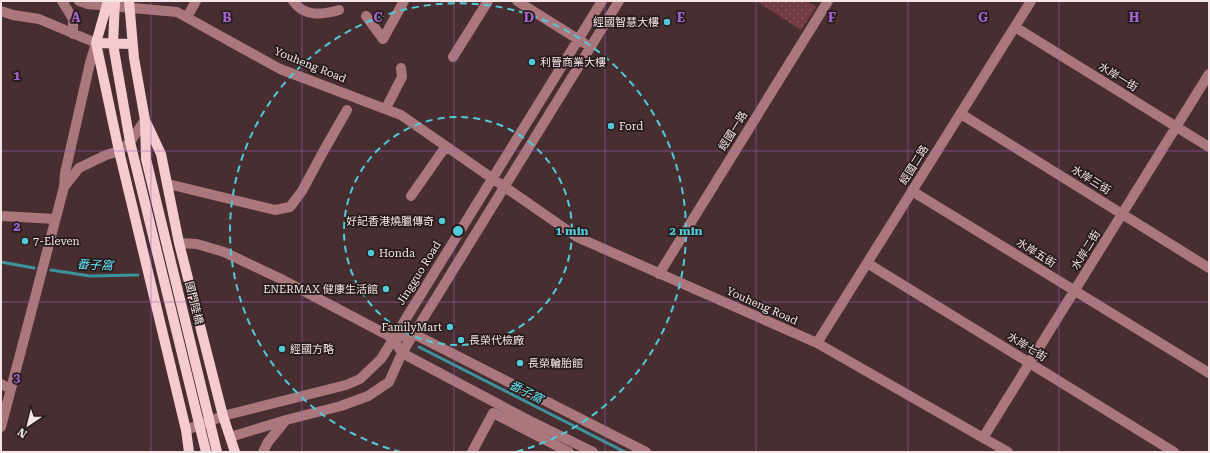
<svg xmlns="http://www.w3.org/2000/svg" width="1210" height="453" font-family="'Roboto Serif','Noto Sans TC',serif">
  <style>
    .green { fill: url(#green-dots) }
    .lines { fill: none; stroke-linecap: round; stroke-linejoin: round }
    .stream { stroke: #3d939d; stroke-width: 3 }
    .minor { stroke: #aa777d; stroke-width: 10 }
    .major { stroke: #f6cbcf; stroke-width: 10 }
    .grid { fill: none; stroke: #a064cb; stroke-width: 1; stroke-opacity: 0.55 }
    .ring { fill: none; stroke: #52cbd9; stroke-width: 2; stroke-dasharray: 7 5 }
    .poi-dot { fill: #52cbd9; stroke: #261a1b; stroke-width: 1.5 }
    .labels { text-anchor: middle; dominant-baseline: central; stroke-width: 3.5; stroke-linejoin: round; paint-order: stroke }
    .poi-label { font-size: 11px; fill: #f6e5e6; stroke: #261a1b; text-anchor: start }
    .street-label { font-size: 11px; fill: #f6e5e6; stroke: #261a1b }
    .water-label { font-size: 12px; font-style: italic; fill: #66e3f2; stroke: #261a1b }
    .grid-label { font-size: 13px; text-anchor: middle; font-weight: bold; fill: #a064cb; stroke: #261a1b; stroke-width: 3.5; stroke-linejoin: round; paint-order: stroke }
    .centre { fill: #52cbd9; stroke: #261a1b; stroke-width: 2 }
    .ring-label { font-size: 12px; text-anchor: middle; font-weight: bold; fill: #52cbd9; stroke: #261a1b; stroke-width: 3.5; stroke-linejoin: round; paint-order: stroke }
  </style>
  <defs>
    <pattern id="green-dots" width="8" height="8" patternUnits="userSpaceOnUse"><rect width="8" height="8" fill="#723b43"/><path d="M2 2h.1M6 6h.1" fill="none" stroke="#87575e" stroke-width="1.8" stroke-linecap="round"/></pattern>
  </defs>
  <rect width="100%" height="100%" fill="#482e31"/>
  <path class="green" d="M756,1h50l10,6 -15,23z"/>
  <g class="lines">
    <path class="stream" d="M1,262l33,6
      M51,270l39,6 48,-1
      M419,347l206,105"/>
    <path class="minor" d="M62,1l11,18v15
      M79,1l9,3 89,8 103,57 121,46 176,122 240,106 191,109
      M293,1c11,16 29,14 46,9
      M517,1l67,42
      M1,11l12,4 26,4 57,24 -6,20 -25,110 -1,14 -63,240
      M366,16l17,23 21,-38
      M187,17l9,-16
      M1015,27l194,120
      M453,57l35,-56
      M386,108l16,-31 -1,-9
      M961,114l248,154
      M168,184l107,26 15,-3 12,-16 21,-39 24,-42
      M64,187l15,-19 27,-13 13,-4 11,-9 15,-22
      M912,191l297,182
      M411,196l35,-50
      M1,216l54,3
      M179,243l18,1 27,8 57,27 112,59
      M867,263l307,189
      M659,274l169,-273
      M393,338l21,-4 232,118
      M393,338l9,15 126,67 65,32
      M817,343l214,-342
      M1,384l10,5
      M186,430l37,-14 123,-31 14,-6 21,-20 221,-358
      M230,437l56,-17 55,-14 27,-10 21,-14 13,-29 217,-352
      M983,438l226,-364
      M263,452l5,-10 18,-22
      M472,452l21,-39 76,39"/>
    <path class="major" d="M108,1l-12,42 23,108 67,279 3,22
      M115,1l-2,43 17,98 76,310
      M129,1l5,57 11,62 1,39 71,293
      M96,43l36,1
      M147,124l14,30 18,89 44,173 12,36"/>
  </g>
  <path class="grid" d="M151,1v451M302,1v451M454,1v451M605,1v451M756,1v451M908,1v451M1059,1v451M1,151h1208M1,302h1208"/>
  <g class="ring">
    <circle cx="458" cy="231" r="114"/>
    <path d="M401 452A228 228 0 1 1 515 452"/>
  </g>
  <g class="poi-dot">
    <circle cx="667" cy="22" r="4"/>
    <circle cx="532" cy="62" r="4"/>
    <circle cx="611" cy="126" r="4"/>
    <circle cx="442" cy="221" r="4"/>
    <circle cx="25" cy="241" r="4"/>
    <circle cx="371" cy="253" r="4"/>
    <circle cx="386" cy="289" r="4"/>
    <circle cx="450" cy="327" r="4"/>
    <circle cx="461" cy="340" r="4"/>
    <circle cx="282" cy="349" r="4"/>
    <circle cx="520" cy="363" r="4"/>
  </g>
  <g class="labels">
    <g class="poi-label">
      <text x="659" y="22" text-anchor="end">經國智慧大樓</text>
      <text x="540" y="62">利晉商業大樓</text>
      <text x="619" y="126">Ford</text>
      <text x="434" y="221" text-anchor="end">好記香港燒臘傳奇</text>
      <text x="33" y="241">7-Eleven</text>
      <text x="379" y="253">Honda</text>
      <text x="378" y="289" text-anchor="end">ENERMAX 健康生活館</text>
      <text x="442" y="327" text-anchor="end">FamilyMart</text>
      <text x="469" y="340">長榮代檢廠</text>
      <text x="290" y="349">經國方略</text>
      <text x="528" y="363">長榮輪胎館</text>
    </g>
    <g class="street-label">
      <text transform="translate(310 65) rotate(22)">Youheng Road</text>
      <text transform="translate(1118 77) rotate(32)">水岸一街</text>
      <text transform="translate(733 131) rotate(-58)">經國一路</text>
      <text transform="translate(914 165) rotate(-58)">經國二路</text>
      <text transform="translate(1091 180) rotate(32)">水岸三街</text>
      <text transform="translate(1086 250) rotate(-58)">水岸二街</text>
      <text transform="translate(1036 253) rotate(32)">水岸五街</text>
      <text transform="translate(419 273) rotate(-58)">Jingguo Road</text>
      <text transform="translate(194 303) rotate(76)">國門陸橋</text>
      <text transform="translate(762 306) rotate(24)">Youheng Road</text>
      <text transform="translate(1027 347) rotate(32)">水岸七街</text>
    </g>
    <g class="water-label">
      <text transform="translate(95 265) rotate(3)">番子窩</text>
      <text transform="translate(526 392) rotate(27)">番子窩</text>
    </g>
  </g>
  <g class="grid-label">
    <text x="76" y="22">A</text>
    <text x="227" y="22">B</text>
    <text x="378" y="22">C</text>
    <text x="529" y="22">D</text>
    <text x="681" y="22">E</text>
    <text x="832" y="22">F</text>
    <text x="983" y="22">G</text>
    <text x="1134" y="22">H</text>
    <text x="17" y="80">1</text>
    <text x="17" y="231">2</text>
    <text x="17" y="382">3</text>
  </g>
  <circle cx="458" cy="231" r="6" class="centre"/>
  <g class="ring-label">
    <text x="572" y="235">1 min</text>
    <text x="686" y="235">2 min</text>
  </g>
  <rect width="1210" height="453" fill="none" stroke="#f6e5e6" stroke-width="4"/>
  <g transform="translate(28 425) rotate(215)" stroke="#261a1b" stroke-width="3" paint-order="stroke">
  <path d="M0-3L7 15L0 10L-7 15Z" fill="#f6e5e6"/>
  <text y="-6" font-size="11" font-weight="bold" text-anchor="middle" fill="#f6e5e6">N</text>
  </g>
</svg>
